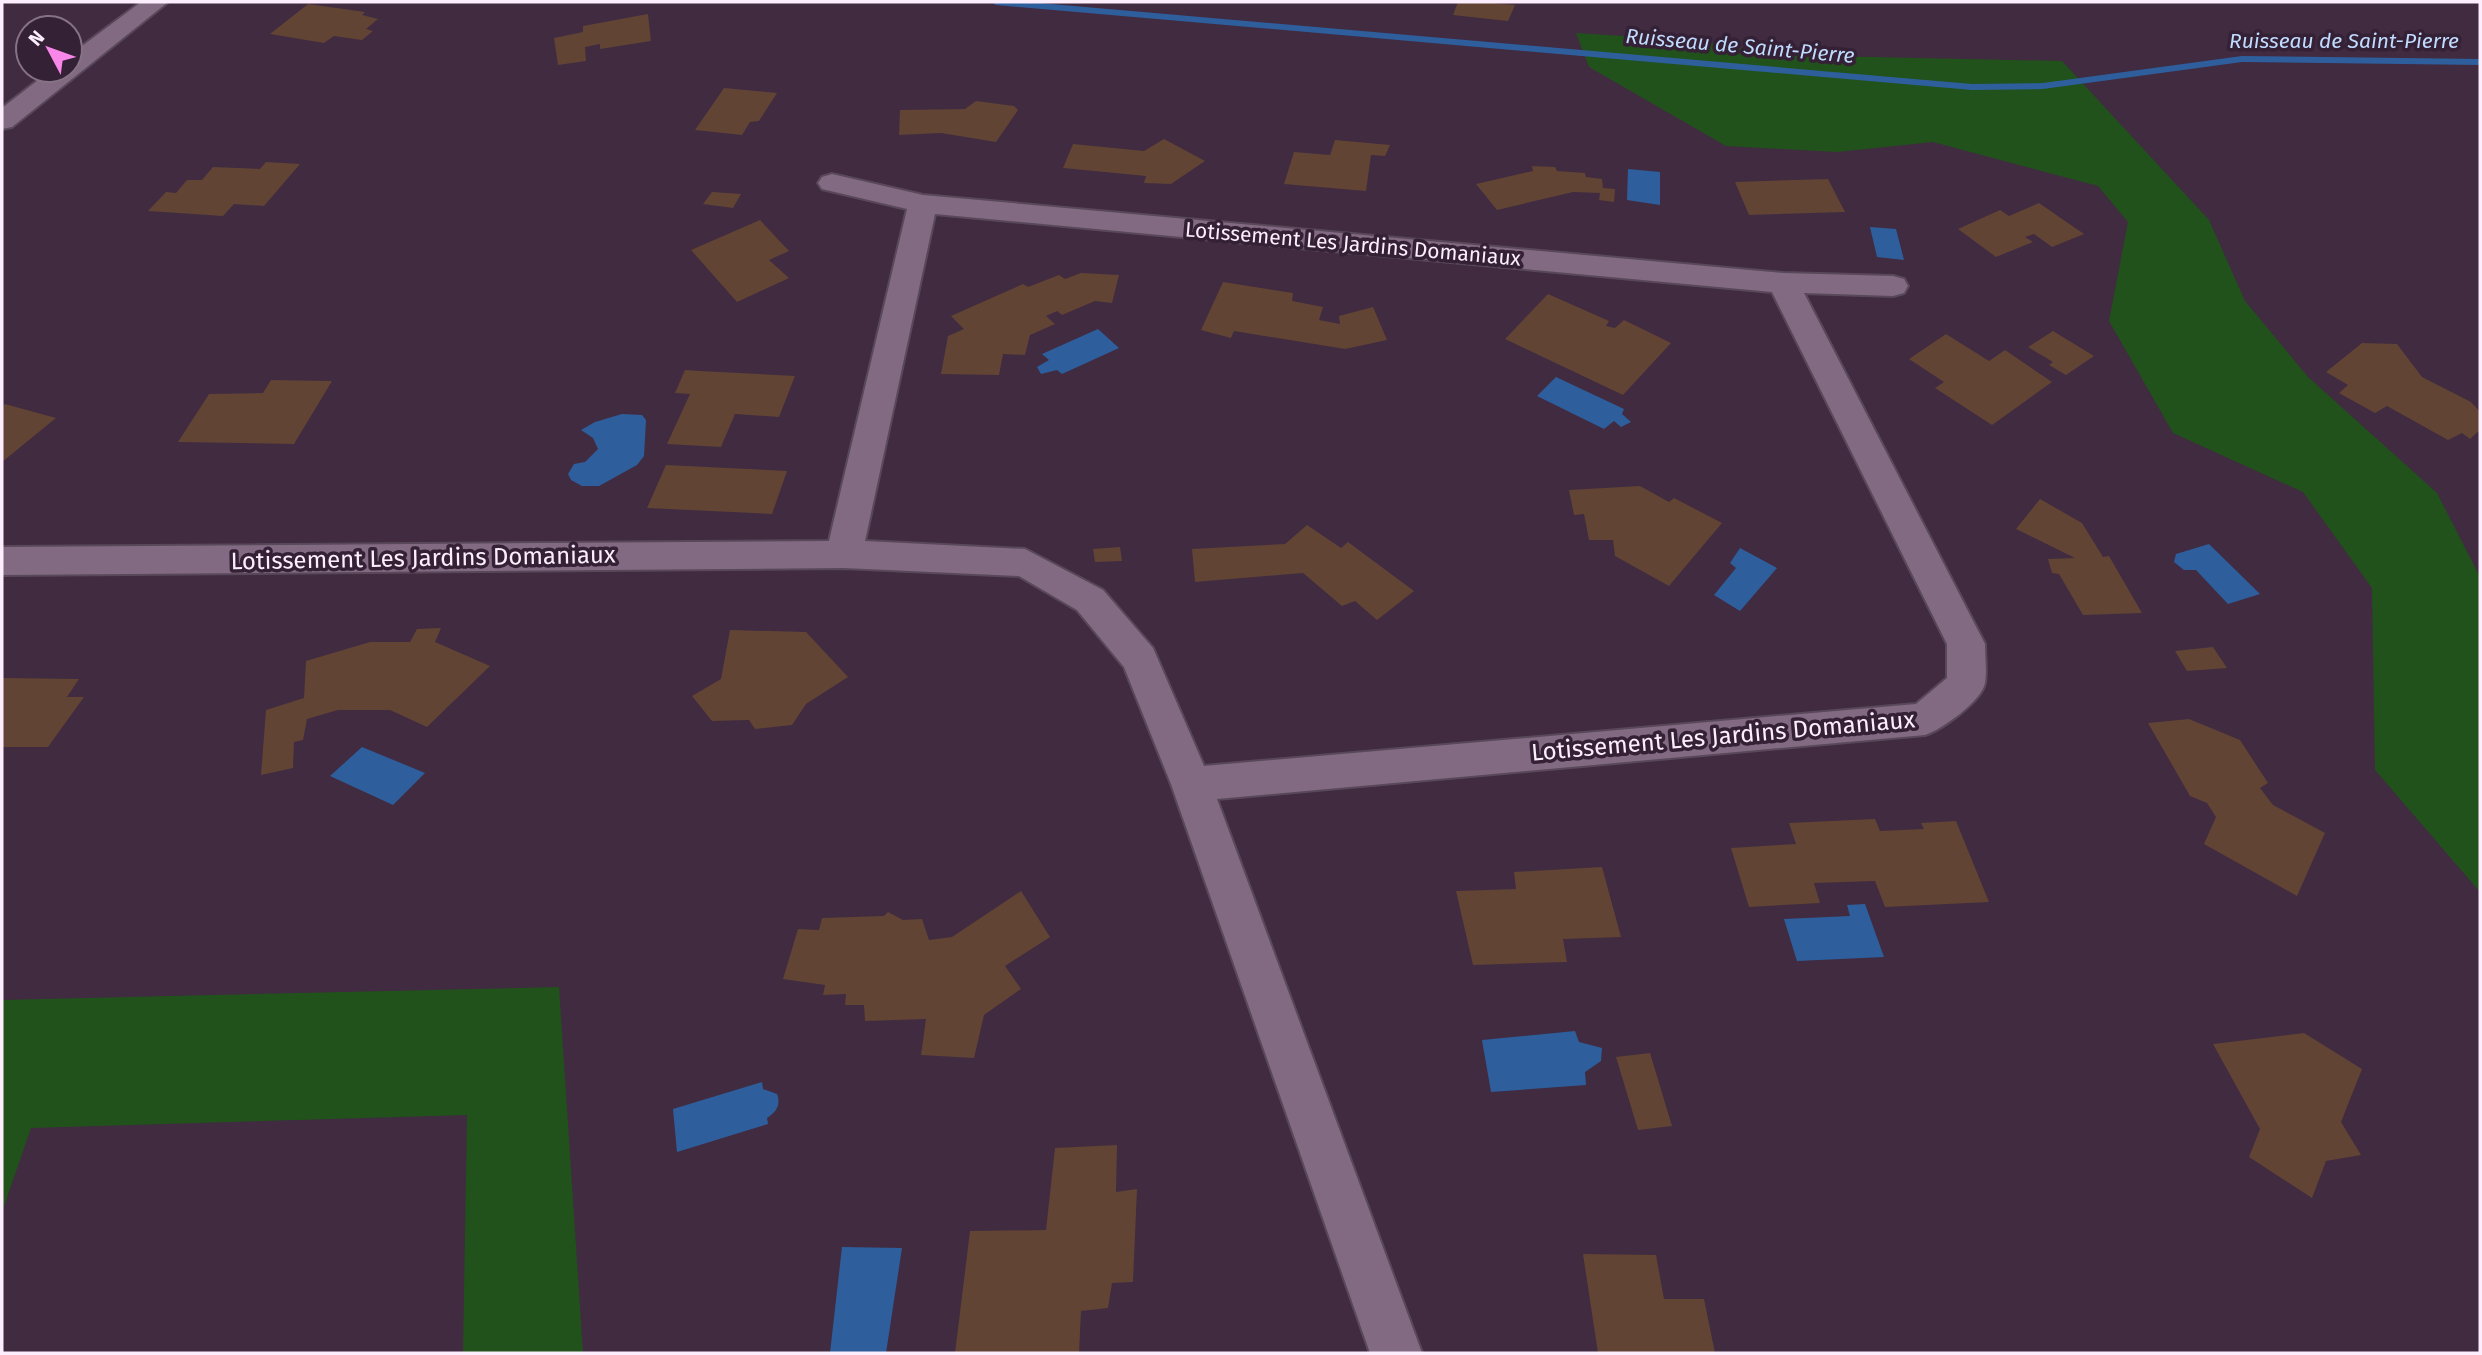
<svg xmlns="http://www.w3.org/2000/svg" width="2482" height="1355" font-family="'Fira Sans',sans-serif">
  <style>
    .green { fill: #21521b }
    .water { fill: #2e5f9c }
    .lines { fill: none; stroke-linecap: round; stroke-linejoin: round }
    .stream { fill: #2e5f9c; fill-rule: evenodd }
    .building { fill: #614434 }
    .street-casing { stroke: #59485a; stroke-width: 4 }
    .street { fill: #826a83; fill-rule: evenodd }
    .labels { text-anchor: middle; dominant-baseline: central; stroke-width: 7; stroke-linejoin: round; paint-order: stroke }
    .far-water-label { font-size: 21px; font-style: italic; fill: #c0dbfe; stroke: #352136 }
    .far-street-label { font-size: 21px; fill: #fceefc; stroke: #352136 }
    .street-label { font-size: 24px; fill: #fceefc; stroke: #352136 }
  </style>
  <rect width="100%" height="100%" fill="#402b41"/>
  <path class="green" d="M1576,33l126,8 77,14 283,6 147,159 36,81 63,76 129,116 43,84v315l-105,-122 -3,-182 -69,-96 -130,-59 -64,-112 19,-99 -30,-36 -165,-44 -96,10 -111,-6 -137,-79z
    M559,987l24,366h-120l4,-238 -436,13 -29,84v-212z"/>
  <path class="water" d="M1628,169l32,3v33l-33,-5z
    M1870,227l26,2 8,31 -27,-3z
    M1098,329l21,19 -57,26 -5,-4 -16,4 -4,-7 12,-7 -7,-6z
    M1556,377l68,32 -2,5 9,8 -10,5 -7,-6 -10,8 -67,-33z
    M622,414l20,1 4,5 -2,36 -7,9 -38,21h-17l-11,-6 -3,-6 6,-10 11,-2 13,-13 -5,-11 -12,-8 14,-8z
    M2209,544l51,50 -32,10 -32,-34h-12l-10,-8 2,-8z
    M1740,548l37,20 -37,43 -26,-16 22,-27 -6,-5z
    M362,747l63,26 -32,32 -63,-29z
    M1865,904l19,53 -87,4 -13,-42 66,-3 -3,-11z
    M1575,1031l4,11 23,6 -1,13 -16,11 1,13 -95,7 -9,-52z
    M762,1082l1,7 14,5c4,10 0,18 -10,24l1,6 -91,28 -4,-43z
    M842,1247l60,1 -16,105h-56z"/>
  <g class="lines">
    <path class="stream" d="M991,2h37l944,82 71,-1 199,-27 238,3v6l-238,-3 -199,27 -71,1 -976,-85z"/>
  </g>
  <path class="building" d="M1458,2h22l35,3 -7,16 -55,-6z
    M308,4l57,8 -3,3 16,4 -12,10 7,2 -11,9 -28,-4 -10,7 -54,-9z
    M648,14l3,27 -51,8v-5l-15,3 1,14 -28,4 -4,-27 29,-6v-6z
    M724,88l53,5 -18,28 -9,1 -8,13 -47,-5z
    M976,101l38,5 4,4 -22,32 -55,-9 -42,2 1,-25 65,-1z
    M1164,139l41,22 -34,23 -27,-1 2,-7 -83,-8 10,-24 71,7z
    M1335,140l55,5 -5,11 -14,-1 -5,36 -82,-7 10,-32 36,3z
    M266,162l34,2 -36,42 -30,-2 -11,12 -75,-5 18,-19 10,1 11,-13h15l11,-13 47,2z
    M1532,166l23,1 2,4 28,2 1,4 16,2 1,9 12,1 -1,13 -15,-2 1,-7 -27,-1 -76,18 -21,-26 57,-13z
    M1828,179l17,33 -96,3 -14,-33z
    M712,192l29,2 -8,14 -30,-4z
    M2039,203l45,31 -32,13 -18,-13 -9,3 8,5 -37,15 -38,-28 42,-19 9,6z
    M760,220l29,31 -20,9 20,18 -52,24 -46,-52z
    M1081,273l38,2 -7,28 -17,-2 -33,14 -5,-4 -11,5 9,8 -25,11 -5,20 -22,-1 -4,21 -58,-1 7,-38 16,-7 -13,-13 72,-32 5,3 31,-12 6,4z
    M1223,282l70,11 -1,8 31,6 -4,13 21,4 -1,-8 34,-9 14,33 -42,9 -111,-18 -3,7 -30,-8z
    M1548,294l61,27 -3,5 9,2 9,-8 47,23 -48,52 -118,-56z
    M2053,331l41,25 -28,19 -17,-10 4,-3 -25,-15z
    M1946,334l43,27 16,-11 47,32 -60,43 -57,-37 9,-6 -35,-23z
    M2362,343l35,1 25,33 49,25 9,10v18l-10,9 -8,-6 -14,7 -61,-34 -12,7 -36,-20 9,-8 -22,-13z
    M685,370l15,1 95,5 -16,41 -44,-3 -14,33 -54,-3 23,-50 -15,-1z
    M271,380l61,1 -38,63 -116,-2 31,-48 54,-1z
    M5,404l51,14 -54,44v-55z
    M666,465l121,6 -15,43 -125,-6z
    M1640,486l29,16 5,-4 48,25 -53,63 -54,-30 -2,-16h-24l-5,-26 -10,1 -5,-25z
    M2040,499l42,24 21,34 6,-1 33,57 -59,2 -24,-41 -7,-1 -4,-14 27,-1 -59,-29z
    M1307,525l34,23 7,-6 66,49 -37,29 -22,-19 -13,5 -39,-33 -108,9 -3,-33 93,-5z
    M1120,547l2,14 -27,1 -2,-13z
    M441,628l-6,14 55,24 -63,61 -37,-17h-52l-31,9 -4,21 -9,2 -1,26 -32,7 5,-65 38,-12 2,-37 64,-19h40l7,-13z
    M730,630l76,2 42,45 -42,27 -14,21 -37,4 -6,-9 -37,1 -20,-25 29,-17z
    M2213,647l14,21 -40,3 -12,-20z
    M2,678l77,1 -12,18h17l-36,50h-46z
    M2189,719l51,21 28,43 -8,5 13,17 52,28 -28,63 -93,-52 12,-27 -9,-14 -17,-7 -42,-73z
    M1875,819l5,12 44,-2 -3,-6 35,-2 33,81 -104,5 -10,-26 -61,2 6,20 -71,4 -18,-59 65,-4 -7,-21z
    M1602,867l19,70 -58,2 4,23 -94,3 -17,-74 60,-2 -2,-17z
    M1021,891l29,46 -45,29 16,23 -37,26 -10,43 -53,-3 5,-36 -61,2 -1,-16h-19l1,-11 -23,1 2,-10 -42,-6 15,-50 21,1 3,-12 62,-2 4,-4 15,8 19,-1 7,21 23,-3z
    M2304,1033l58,36 -21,53 20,33 -35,6 -14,37 -63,-41 11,-28 -47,-85z
    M1650,1053l22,73 -34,4 -22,-73z
    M1117,1145l-1,47 21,-3 -4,93 -21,1 -4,25 -27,3 -2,42h-124l15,-122 76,-1 9,-82z
    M1583,1254l73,1 8,44h40l11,54h-117z"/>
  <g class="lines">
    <defs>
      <path id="street" d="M141,2h27l-156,125 -10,2v-21l49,-38h19v-15z
        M832,174l91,21 860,78 110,3 11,3 4,7 -4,7 -11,3 -89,-3 181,351c0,12 2,27 0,39 -3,18 -44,47 -60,52l-708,64 205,554h-52l-199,-569 -47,-117 -47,-57 -58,-34 -175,-8 -842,7v-28l827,-6 78,-332 -85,-20 -4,-6 4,-6zM935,214l837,78 175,352v34l-31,26 -712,62 -51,-118 -50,-58 -78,-41 -160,-8z"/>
    </defs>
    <use href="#street" class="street-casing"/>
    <use href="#street" class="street"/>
  </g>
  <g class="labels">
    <g class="far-water-label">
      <text x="2344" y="41">Ruisseau de Saint-Pierre</text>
      <text transform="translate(1740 46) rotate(5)">Ruisseau de Saint-Pierre</text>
    </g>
    <g class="far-street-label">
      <text transform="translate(1353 244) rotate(5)">Lotissement Les Jardins Domaniaux</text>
    </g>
    <g class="street-label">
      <text transform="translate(423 558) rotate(-1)">Lotissement Les Jardins Domaniaux</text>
      <text transform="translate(1723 736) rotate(-5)">Lotissement Les Jardins Domaniaux</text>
    </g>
  </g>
  <rect width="2482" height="1355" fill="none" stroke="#fceefc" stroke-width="7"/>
  <g transform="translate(49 49) rotate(311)"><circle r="33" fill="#352136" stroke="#857385" stroke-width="2"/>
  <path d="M0-5L12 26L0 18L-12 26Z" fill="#f987e9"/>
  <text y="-10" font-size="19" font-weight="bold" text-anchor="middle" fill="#fceefc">N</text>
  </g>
</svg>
